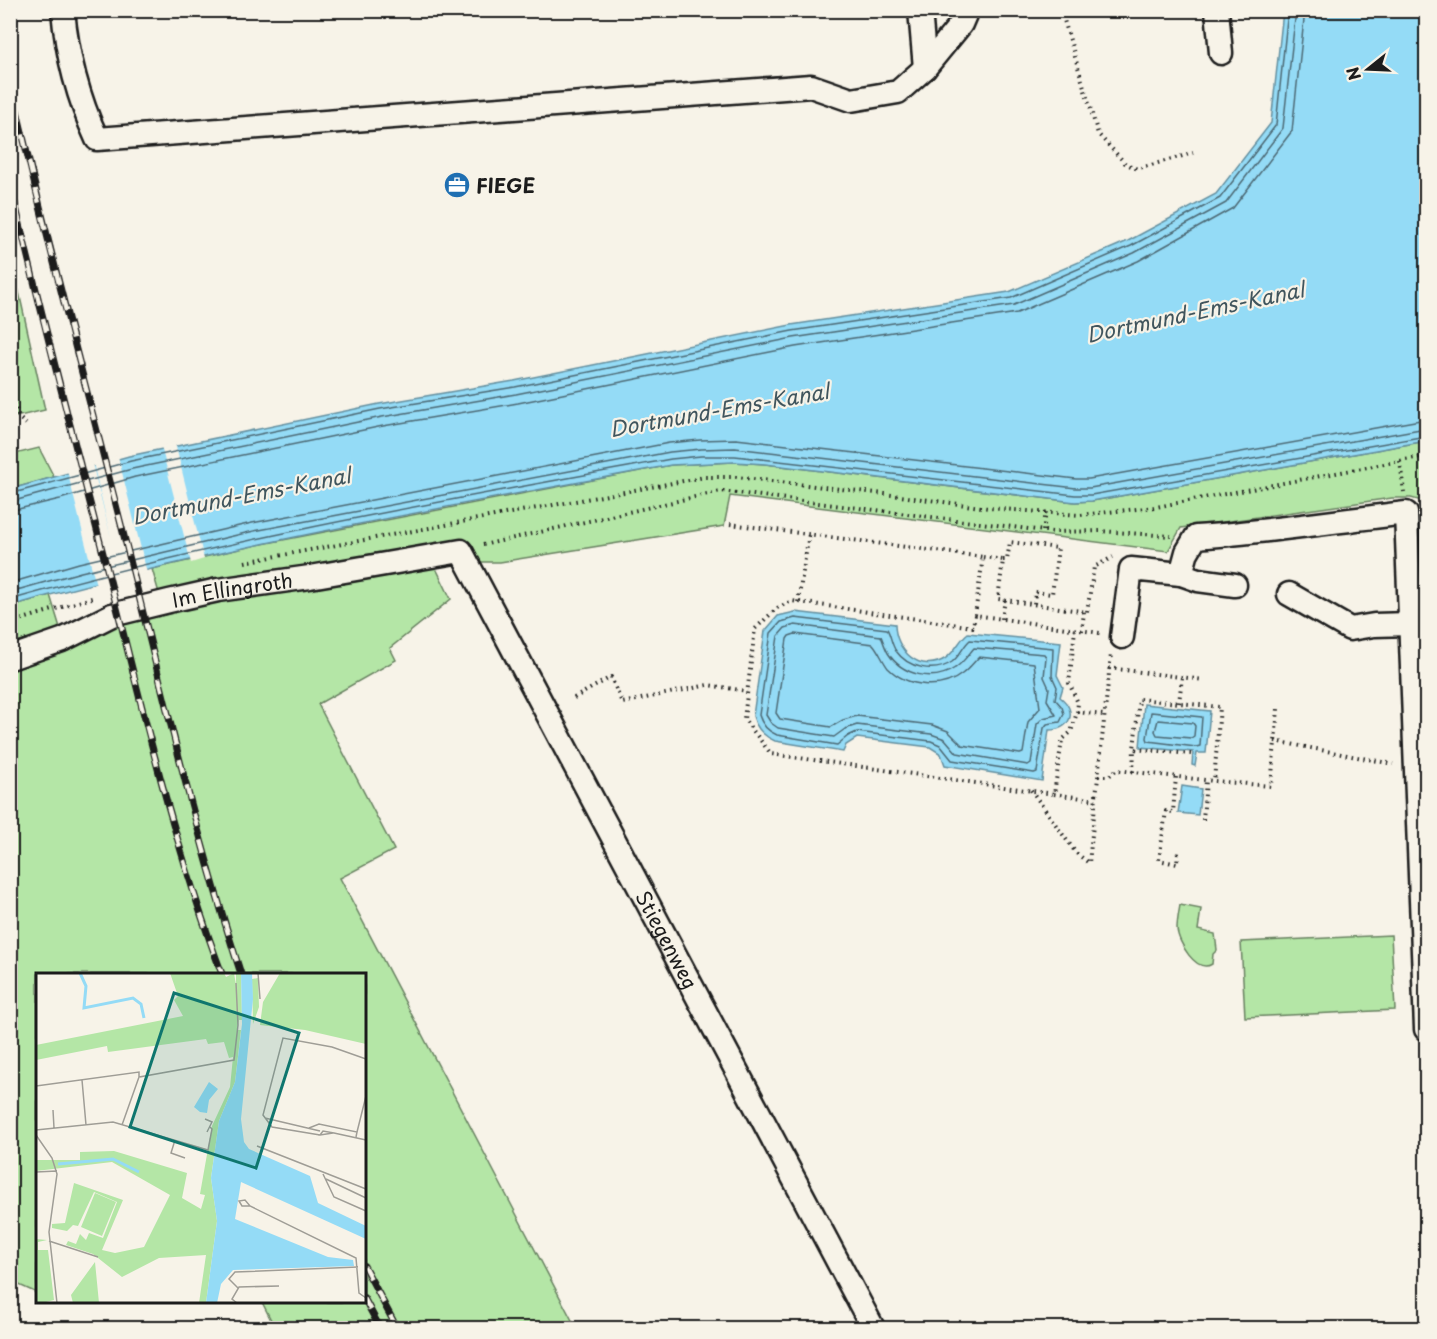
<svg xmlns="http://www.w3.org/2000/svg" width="1437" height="1339" font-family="'Playpen Sans',sans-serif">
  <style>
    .green { fill: #b4e6a6; stroke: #688161; stroke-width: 1.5 }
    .water { fill: #94dbf6; stroke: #648f9f; stroke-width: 1.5 }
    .pier { fill: #f7f3e8 }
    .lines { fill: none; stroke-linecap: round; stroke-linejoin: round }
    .shore { stroke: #4c6873; stroke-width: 1.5 }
    .minor-casing { stroke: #1c1c1c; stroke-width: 27 }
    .path { stroke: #1c1c1c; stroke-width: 4; stroke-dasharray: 1.5 4.5; stroke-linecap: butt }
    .minor { stroke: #f7f3e8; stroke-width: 22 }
    .rail-casing { stroke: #1c1c1c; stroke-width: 7 }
    .rail { stroke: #f7f3e8; stroke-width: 4.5; stroke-dasharray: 14; stroke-linecap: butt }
    .labels { text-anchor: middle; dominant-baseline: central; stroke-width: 4.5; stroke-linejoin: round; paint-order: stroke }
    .poi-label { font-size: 20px; font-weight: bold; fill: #1c1c1c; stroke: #f7f3e8; text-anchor: start }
    .street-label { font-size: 20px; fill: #1c1c1c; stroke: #f7f3e8 }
    .water-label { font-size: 21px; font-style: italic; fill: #40555d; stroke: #f7f3e8 }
    .inset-river { fill: none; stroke: #94dbf6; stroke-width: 3 }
    .inset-road { fill: none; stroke: #9f9d96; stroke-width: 1.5 }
    .view { fill: #0f766e; fill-opacity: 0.15; stroke: #0f766e; stroke-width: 3 }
    .inset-edge { fill: none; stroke: #1c1c1c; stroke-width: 3 }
  </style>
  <rect width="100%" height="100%" fill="#f7f3e8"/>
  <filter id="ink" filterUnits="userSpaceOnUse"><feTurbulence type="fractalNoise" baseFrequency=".0167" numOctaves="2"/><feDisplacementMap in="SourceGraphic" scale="12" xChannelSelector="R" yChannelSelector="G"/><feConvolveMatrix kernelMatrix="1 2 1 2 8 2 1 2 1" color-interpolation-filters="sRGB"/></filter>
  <g filter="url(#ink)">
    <path class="green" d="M11,256l34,154 -34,8h-1z
      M1426,441v61l-15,-4h-19l-211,30 -13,23 -438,-55 -6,30 -224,36h-67l18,37 -61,49 6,12 -78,44 76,146 -54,28 236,450h-301l-13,-26h102v-328h-326l-1,319 -22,-10 -4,3v-680l39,-11 11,36 102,-24 -11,-38 105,-24 414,-80 63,-3 31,2 310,38 17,-1z
      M39,448l15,29 -43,12v-34z
      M1180,905l21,4 -3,21 17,4 2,16 -4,4 -1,10c-16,10 -34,-22 -35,-35 0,-8 2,-17 3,-24z
      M1391,935l4,75 -150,7 -4,-75z"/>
    <path class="water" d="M1283,11h143v430l-334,60 -17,1 -310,-38 -31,-2 -63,3c-221,42 -444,79 -660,141v-117l118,-33 250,-52 135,-23 277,-56 218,-33 119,-51 88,-47 55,-71z
      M795,612l100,12c0,26 25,51 51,34 10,-7 13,-18 22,-25l93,9 -4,33 6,12 -3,10c18,14 11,33 -11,33l-7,51 -97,-16 -4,-11 -11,-7 -73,-9 -11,7 -3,7 -68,-11c-12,-5 -19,-13 -22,-25l12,-85 13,-15z
      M1144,704l66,7 -4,42h-9l-2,13 -3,-1 1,-13 -53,-5z
      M1182,786l19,3 -3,26 -20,-2z"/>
    <path class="pier" d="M175,443l29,116 -13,4 -30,-117z
      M118,456l29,117 -51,12 -29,-115 25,-7 19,75 -18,-75z"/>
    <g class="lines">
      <path class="shore" d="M10,494l121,-33 249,-52 135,-22 277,-56 219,-33 120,-52 89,-48 56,-73 12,-115
        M10,502l122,-33 250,-52 134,-23 277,-56 221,-33 120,-52 92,-50 57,-75 13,-118
        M10,511l50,-12 75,-22 248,-51 135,-23 277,-56 222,-34 121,-52 95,-53 59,-77 13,-121
        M10,583l69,-20 173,-40 417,-80 31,-3 36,-1 340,40h13l337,-60
        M10,592l71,-20 173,-41 416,-79 31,-3 34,-1 341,40h14l336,-60
        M10,600c217,-62 440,-100 661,-141l30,-3h34l340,39h16l335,-59
        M795,618l92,11c4,6 4,15 9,22 12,17 38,23 56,11 8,-6 11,-16 18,-22l83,8 -1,28 5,11 -2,12 7,8 2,7 -4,8 -13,2 -3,4 -7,44 -3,1 -82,-13 -12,-15 -9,-4 -74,-9 -9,4 -11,9 -60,-10c-10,-4 -15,-10 -18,-20l12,-82 10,-11z
        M795,625l86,11c2,5 4,12 7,17 14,22 45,30 67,15 8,-5 13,-13 19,-20l70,6 2,3 -2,20 5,11 -2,12 9,15 -13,3 -6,6 -6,39 -3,2 -71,-12 -12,-14 -14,-5 -74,-9 -12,4 -11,8 -56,-9 -7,-5 -5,-8 12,-79 7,-8z
        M795,634l78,10c6,7 9,16 15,24 19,19 53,23 74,6 7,-5 11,-11 17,-17l55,6 6,45 -12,14 -5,31 -3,1 -58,-9 -14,-14 -16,-6 -75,-9 -14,4 -12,7 -51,-8 -4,-6 11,-74 2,-3z
        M1151,712l51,5 -2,29 -4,1 -48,-6 -1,-3z
        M1158,720l35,3 2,3 -1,10 -3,2 -34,-3 -2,-4z"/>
      <defs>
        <g id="minor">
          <path d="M63,10c4,46 15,88 34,129l714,-53 40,14 47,-8 27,-24 36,-44 6,-14"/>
          <path d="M920,10l5,58"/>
          <path d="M1217,10l4,43"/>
          <path d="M1181,574l6,-22 9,-15c71,-5 140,-16 210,-24l20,516"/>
          <path d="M1289,594l61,35 24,-4 36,-1"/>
          <path d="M1122,637l9,-68 50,5 17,6 37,5"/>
          <path id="s1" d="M10,658l52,-18 50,-25 57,-14 49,-11 92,-13 151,-26 412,777"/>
        </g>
      </defs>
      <use href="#minor" class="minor-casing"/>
      <path class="path" d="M1061,10l37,124 27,29 12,6 56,-16
        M10,392l9,26 7,6
        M1400,461l4,31
        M730,524l253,33 -8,58 125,18
        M1043,531l3,-19
        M483,545l238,-54 332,41 47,-1 71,5
        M983,557l20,3 -5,39 89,13 7,-45 19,-10
        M1003,560h4l3,-18 48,6 -6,46 -17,-2 -1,12
        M245,562l460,-85h31l149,17 103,14 92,7 76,-8 270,-51
        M798,602l11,-68
        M975,615l-2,12 -181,-26 -15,7 -22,21 -11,90 27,35 283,40 8,-54 9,-8 6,-20 1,-9 -9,-20 6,-53
        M1002,619l3,-20
        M10,623l85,-26
        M1082,631l2,-20
        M1109,668l95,12
        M574,698l37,-21 11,26 86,-18 39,6
        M1179,703l3,-26
        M1077,712l27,3
        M1275,741l118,23
        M1191,754l-57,-5 5,-50 81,8 -6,74 57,5 7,-77
        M1133,772l1,-23
        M1098,776h11l7,-6 98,11
        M1176,777l-3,35 -7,-1 -7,49 18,4 1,-12
        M1031,790l45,63 13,10 22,-209
        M1054,794l42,6
        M1203,820l3,-40"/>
      <use href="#minor" class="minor"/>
      <defs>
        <path id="rail" d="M10,80c35,156 77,310 116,464 36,144 69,289 115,430
          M10,182c33,141 70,282 106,422 31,124 61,250 106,370
          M364,1266l33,62
          M364,1298l16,30"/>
      </defs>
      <use href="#rail" class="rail-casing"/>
      <use href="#rail" class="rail"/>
    </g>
  </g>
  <defs>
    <symbol id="office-disc" viewBox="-11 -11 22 22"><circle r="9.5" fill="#1f6fb2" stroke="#f7f3e8"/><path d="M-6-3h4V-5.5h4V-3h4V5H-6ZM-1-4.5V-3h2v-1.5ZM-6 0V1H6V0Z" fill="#fff"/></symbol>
  </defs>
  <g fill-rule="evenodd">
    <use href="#office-disc" x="442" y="170" width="30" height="30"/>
  </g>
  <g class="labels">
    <g class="poi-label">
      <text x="476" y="185">FIEGE</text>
    </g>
    <g class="street-label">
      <text stroke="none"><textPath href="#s1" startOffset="234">Im Ellingroth</textPath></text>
      <text stroke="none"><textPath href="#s1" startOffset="906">Stiegenweg</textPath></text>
    </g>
    <g class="water-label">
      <text transform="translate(1195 311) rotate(-12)">Dortmund-Ems-Kanal</text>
      <text transform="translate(719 409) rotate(-10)">Dortmund-Ems-Kanal</text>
      <text transform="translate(241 495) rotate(-11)">Dortmund-Ems-Kanal</text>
    </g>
  </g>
  <g transform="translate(36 973)">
    <rect width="330" height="330" fill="#f7f3e8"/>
    <path d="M134,0h54l2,4 8,-4 2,12v-12h5l1,47h-3l-2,10h4l-6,52 -16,39 -8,57 6,43 -11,82h-7l7,-48 -47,3 -37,19 -29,-23 -27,-9 2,-4 8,3 4,-10 6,6 3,-7 14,5 14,-36 -23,-10 -16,34 -5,-1 -6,6 -15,-3v-4l13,-1 9,-40 49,17 -21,50 13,3 29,-6 26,-52 -58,-33 -76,9v-11h44v-8l34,-1 73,22 -5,25 19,11 4,-14 -5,-1 12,-68 18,-39 3,-30 -4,1 -5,-16 -16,2 -2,-5 -98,13 -1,-6 -71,14v-15l147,-29 -9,-16 4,-4zM244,0h86v71l-61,-14 -45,-5 3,-23zM222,5l1,29 -6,17 -1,-45zM59,220l21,9 -14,34 -21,-9zM0,266l11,1 -9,2v8h10l6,50 -12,3h-6zM59,289l4,41h-26l-2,-8z" fill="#b4e6a6"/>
    <path d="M205,0h11l1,26 -12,120 3,23 5,7 61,27 8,27 48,23v13l-125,-57 -6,37 93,38 25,3 1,6 -121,4 -12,14 -4,19h-11l11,-82 -6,-43 8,-57 16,-39 7,-58zM173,109l9,7 -9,11 -2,13 -7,-1 -6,-5z" fill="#94dbf6"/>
    <path class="inset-river" d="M44,0l6,13 -2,22 49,-10 8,6 3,14M22,191l55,-5 26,13"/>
    <path class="inset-road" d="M222,0l2,26M46,107l4,45M0,113l103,-14v5l95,-17 4,-35 -2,-42M17,137l1,18M229,145l55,13M169,146l7,3 -5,10M86,152l17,-48M273,155l10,-4 38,8 -1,5M0,157l77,-8 95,28 4,-21 -2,-2M321,159l9,-36M297,160l-13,2 3,-4 11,2 32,7M0,162l16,23 5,16 -8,58 8,71M284,162l-48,-8 -9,-12 20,-77 49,9 34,12M139,167l-4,13 14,5M221,173l109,43M0,199l21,-1M287,201l11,23 32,14M290,206l40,19M214,233h-8l-3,-5 6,-1 5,6 106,52 3,35 7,5M13,268l49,16M202,315l-9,-9 6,-7 123,-5M201,330l-5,-4 7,-12 40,-1"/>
    <path class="view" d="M138,20l125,40 -43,135 -126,-41z"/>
    <rect width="330" height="330" class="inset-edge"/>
  </g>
  <rect width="1437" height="1339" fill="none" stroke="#f7f3e8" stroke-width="36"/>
  <rect x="18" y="18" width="1401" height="1303" fill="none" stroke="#1c1c1c" stroke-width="2" filter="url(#ink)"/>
  <g transform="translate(1368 69) rotate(252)" stroke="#f7f3e8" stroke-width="4.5" paint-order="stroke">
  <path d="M0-4.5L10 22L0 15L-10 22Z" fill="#1c1c1c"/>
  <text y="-9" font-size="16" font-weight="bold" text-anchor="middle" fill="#1c1c1c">N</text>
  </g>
</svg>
